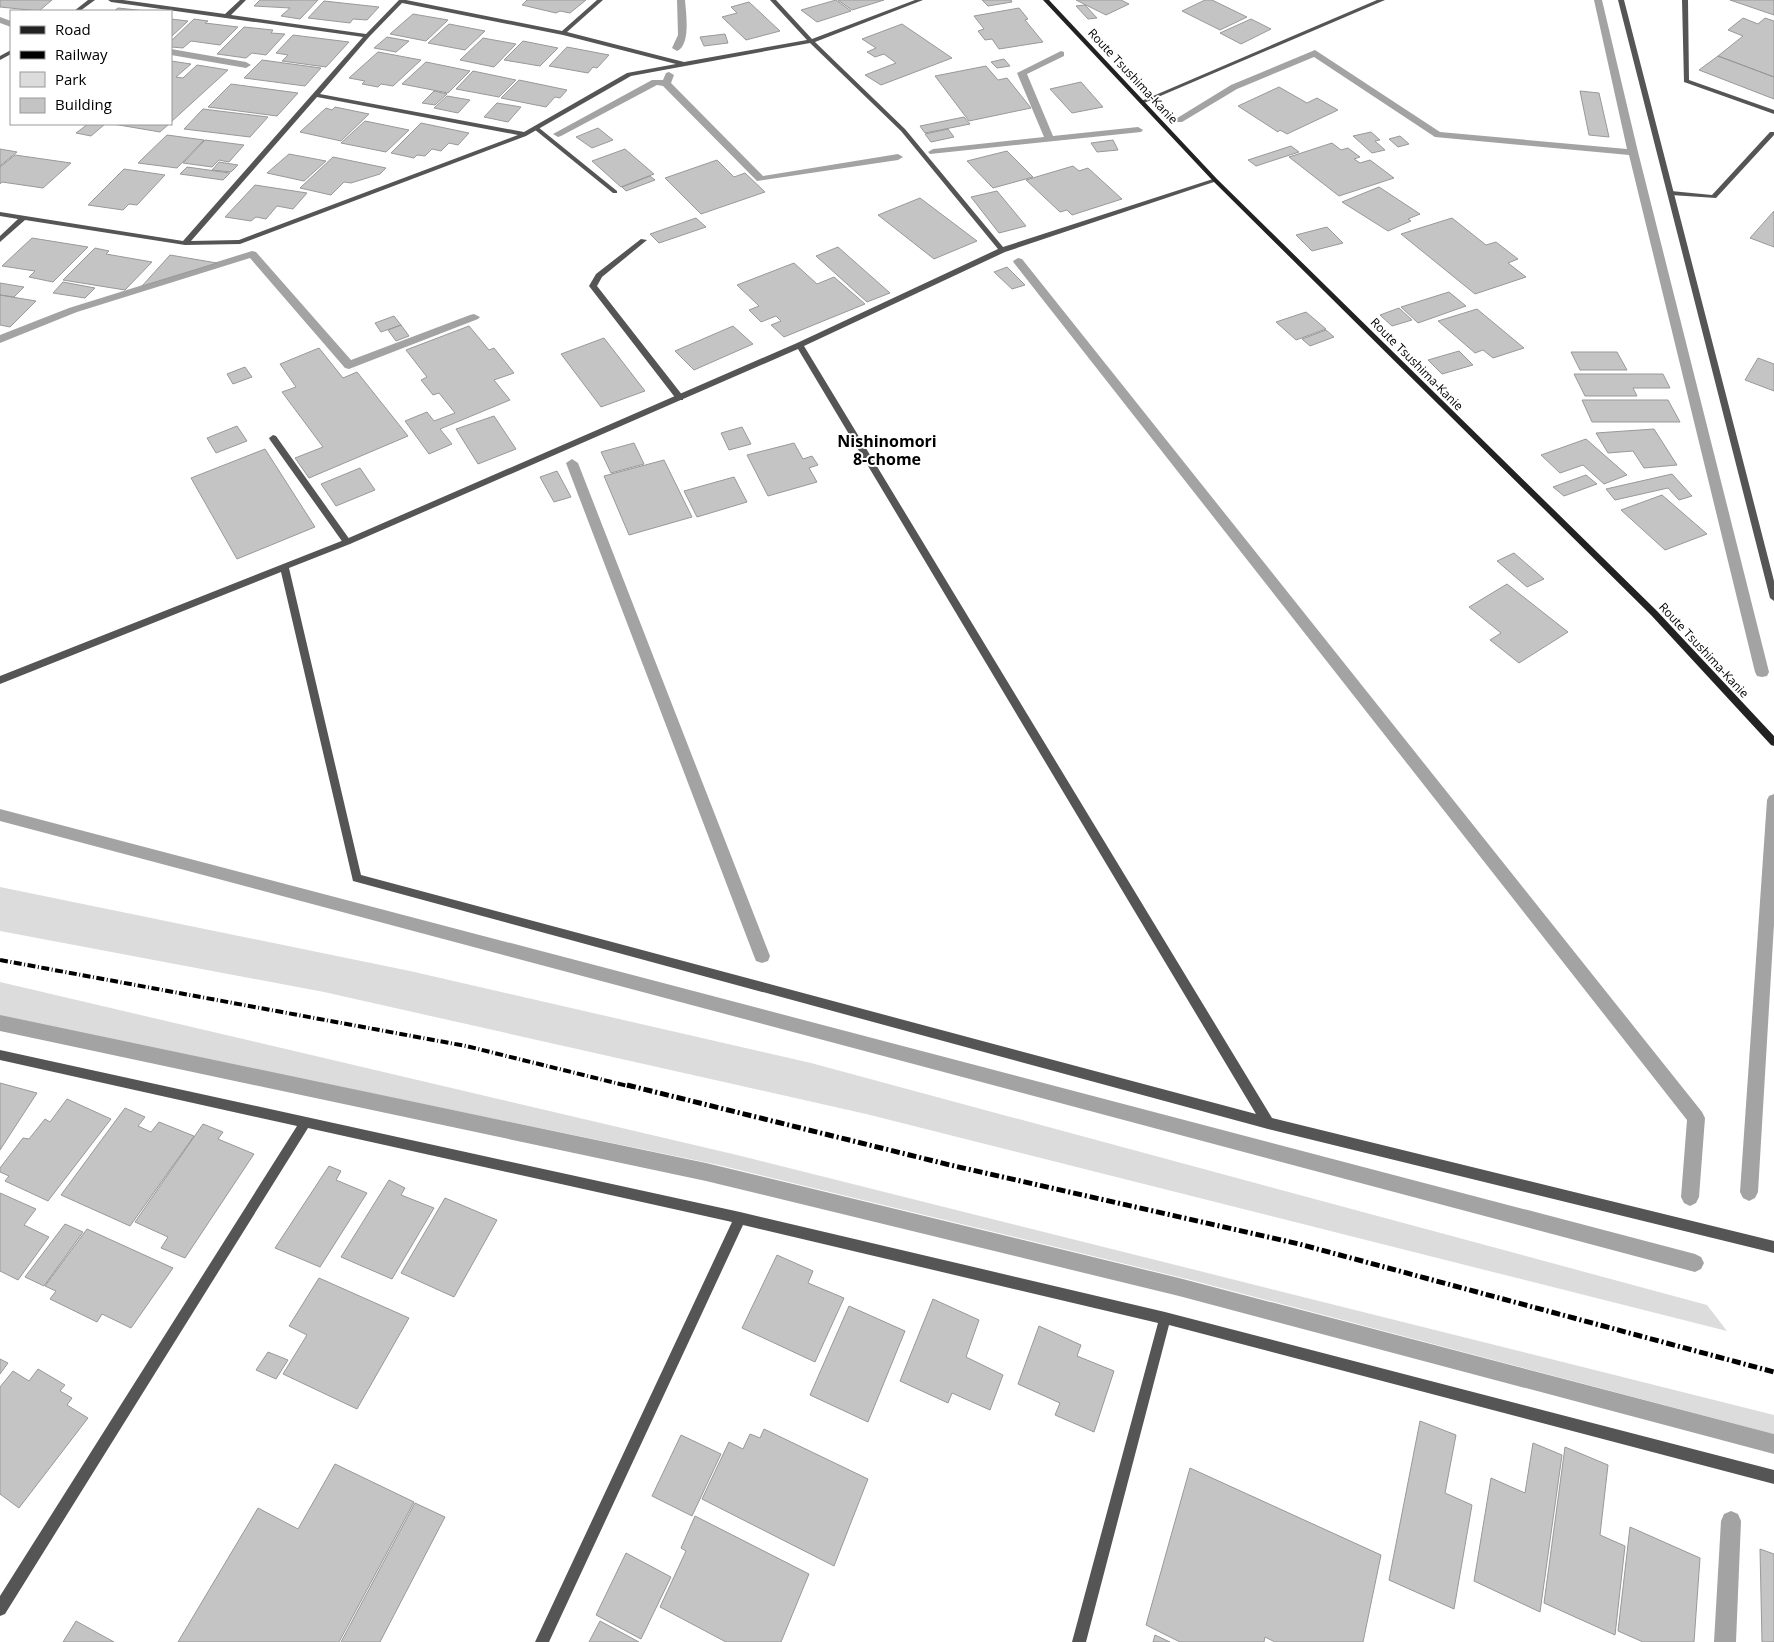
<svg xmlns="http://www.w3.org/2000/svg" width="1774" height="1642" font-family="'Open Sans',sans-serif">
  <style>
    .green { fill: #dcdcdc }
    .lines { fill: none; stroke-linecap: round; stroke-linejoin: round }
    .stream { fill: #a3a3a3; fill-rule: evenodd }
    .building { fill: #c4c4c4; stroke: #999 }
    .service { fill: #555; fill-rule: evenodd }
    .minor { fill: #555; fill-rule: evenodd }
    .tertiary { fill: #555; fill-rule: evenodd }
    .secondary { fill: #222; fill-rule: evenodd }
    .rail-far1 { stroke: #000; stroke-width: 4; stroke-dasharray: 8 2.5 1 2.5; stroke-linecap: butt }
    .rail { stroke: #000; stroke-width: 5; stroke-dasharray: 9 3 2 3; stroke-linecap: butt }
    .labels { text-anchor: middle; dominant-baseline: central; stroke-width: 4; stroke-linejoin: round; paint-order: stroke }
    .far-street-label { font-size: 12px; fill: #000; stroke: #fff }
    .neighbourhood-label { font-size: 16px; font-weight: bold; fill: #000; stroke: #fff }
  </style>
  <rect width="100%" height="100%" fill="#fff"/>
  <path class="green" d="M0,887l410,84 401,92 896,242 20,26 -861,-217 -542,-122 -324,-61z
    M0,982l737,173 1037,260v19l-583,-154 -472,-115 -719,-148z"/>
  <g class="lines">
    <path class="stream" d="M677,0h8c1,13 6,45 -8,51l-5,-3 6,-13z
      M1594,0h8l36,152 131,520 -2,4 -5,1 -5,-1 -2,-4 -126,-517 -194,-18 -121,-80 -77,32 -55,33h-6l-2,-2 57,-35 84,-35 125,82 187,17z
      M0,17l11,4v6l-11,-4z
      M171,49l75,13 5,3 -5,3 -75,-13z
      M1061,51l3,1v4l-37,18 26,62 85,-9 5,3 -2,2 -211,22 -2,-2 5,-3 111,-12 -27,-64z
      M669,72l5,3 -3,8 92,93 135,-22 5,3 -5,3 -141,21 -94,-95 -6,-1 -96,51 -3,1 -5,-3 99,-54h11l3,-7z
      M252,251l4,1 95,108 119,-45 4,-1 6,3 -2,2 -129,50 -4,-1 -95,-110 -173,54 -77,31v-8l69,-27z
      M1018,258l4,1 680,853 3,6 -6,79 -3,6 -6,3 -6,-3 -3,-6 6,-77 -673,-857 -1,-2z
      M572,459l6,4 192,493 -2,5 -6,2 -6,-2 -2,-5 -188,-493z
      M1774,794v130l-16,268 -3,6 -6,3 -6,-3 -3,-6 27,-392 2,-4z
      M0,809l1695,445 6,3 3,6 -3,6 -6,3 -1695,-451z
      M0,1015l706,148 473,115 595,156v20l-595,-158 -473,-115 -706,-150z
      M1731,1511l7,3 3,7 -5,121h-22l7,-121 3,-7z"/>
  </g>
  <path class="building" d="M0,0h52l-13,11 -39,-4z
    M260,0h58l-18,19 -19,-3 9,-8 -36,-2z
    M527,0h59l-16,13 -10,-2 -4,2 -34,-8z
    M836,0l15,11 -34,11 -16,-12z
    M838,0h46l-32,10z
    M982,0h29l1,2 -24,4z
    M1076,0h45l8,4 -23,11z
    M1205,0h7l35,17 -27,13 -38,-19z
    M1730,0h44v15z
    M324,1l55,6 -12,13 -14,-1 -3,4 -42,-5z
    M749,2l31,29 -34,9 -24,-23 15,-4 -6,-6z
    M1085,5l12,13 -9,1 -12,-13z
    M118,8l28,3h-32z
    M1019,8l9,11 -3,1 18,22 -44,7 -7,-10 -7,1 -7,-9 6,-2 -10,-13z
    M413,14l35,6 -22,21 -36,-7z
    M1743,18l15,6 7,-6 9,3v56l-56,-21 25,-20 -15,-6z
    M171,19l17,2 -17,16z
    M194,19l14,2 -3,2 33,4 -18,18 -29,-4 -8,7 -12,-1v-6z
    M1251,19l20,10 -30,15 -21,-11z
    M449,24l36,7 -20,19 -37,-7z
    M902,24l50,34 -71,27 -16,-10 31,-12 -12,-9 -9,3 -8,-5 9,-4 -14,-9z
    M244,27l29,3 -2,3 14,1 -19,21 -14,-2 -6,5 -29,-4z
    M725,34l3,9 -24,3 -4,-9z
    M293,35l56,7 -23,25 -44,-6 6,-6 -12,-2z
    M387,37l22,4 -13,11 -22,-4z
    M483,38l33,6 -22,23 -34,-7z
    M523,41l35,7 -18,18 -36,-6z
    M567,47l42,8 -12,13 -4,-1 -5,6 -39,-7z
    M378,52l43,8 -28,26 -12,-2 -3,3 -16,-3 3,-3 -16,-3z
    M1718,56l56,21v22l-75,-29z
    M1004,59l6,7 -13,2 -6,-6z
    M262,60l59,8 -16,18 -61,-8z
    M171,61l20,3 -15,13 7,1 14,-13 31,5 -57,52z
    M426,62l44,9 -22,22 -46,-9z
    M986,66l12,14 9,-2 24,30 -62,13 -34,-45z
    M473,71l43,9 -17,17 -43,-8z
    M519,80l48,10 -7,8 -5,-1 -9,10 -45,-9z
    M1081,82l22,25 -31,6 -22,-24z
    M231,84l67,9 -21,23 -69,-9z
    M1279,87l28,16 10,-5 21,12 -51,24 -7,-4 -2,2 -40,-26z
    M434,91l13,3 -12,11 -13,-2z
    M1580,91l19,2 10,44 -20,-2z
    M447,96l23,4 -12,13 -24,-5z
    M497,103l24,4 -13,15 -24,-5z
    M335,107l34,7 -28,27 -41,-9 26,-24 6,2z
    M203,109l65,8 -18,20 -66,-8z
    M964,117l6,7 -45,9 -5,-7z
    M365,121l44,9 -23,22 -45,-9z
    M421,123l48,10 -11,12 -9,-2 -8,8 -9,-2 -7,7 -8,-1 -3,3 -23,-5z
    M88,124h17l-14,12 -15,-3z
    M113,124h56l-9,8z
    M598,128l15,12 -21,8 -16,-11z
    M948,129l6,8 -23,5 -6,-8z
    M1371,132l9,8 -5,1 10,9 -13,3 -19,-17z
    M167,135l37,5 -27,28 -39,-5z
    M1400,136l9,8 -11,3 -9,-8z
    M205,140l39,5 -15,17 -10,-2 -7,7 -29,-4z
    M1113,140l5,10 -21,2 -6,-9z
    M1332,143l9,7 7,-2 12,9 -6,2 6,4 10,-3 24,18 -55,18 -50,-39z
    M1291,146l8,6 -43,14 -8,-6z
    M0,149l17,3 -17,14z
    M625,149l29,25 -33,13 -29,-26z
    M1007,151l26,26 -40,11 -26,-27z
    M289,154l37,7 -22,20 -37,-8z
    M15,155l56,8 -28,25 -41,-6 -2,2v-17z
    M333,157l53,11 -6,6 -29,9 -7,-1 -13,13 -31,-7z
    M717,160l17,17 11,-4 20,19 -64,22 -36,-36z
    M219,162l19,3 -7,7 -19,-2z
    M1073,166l6,5 9,-3 34,31 -50,16 -5,-5 -7,2 -34,-32z
    M187,167l43,6 -7,7 -43,-6z
    M124,169l41,6 -28,30 -8,-1 -6,6 -35,-5z
    M650,176l5,4 -29,11 -4,-4z
    M255,185l52,8 -14,16 -16,-3 -11,13 -10,-2 -5,4 -26,-4z
    M1379,187l41,27 -12,5 3,2 -23,10 -46,-29z
    M997,191l29,35 -27,7 -28,-36z
    M920,198l57,43 -43,18 -56,-44z
    M1774,211v36l-24,-9z
    M696,218l10,9 -47,16 -9,-9z
    M1452,218l34,27 10,-3 22,17 -10,4 18,14 -51,17 -74,-60z
    M1327,227l16,16 -31,8 -16,-16z
    M32,238l56,9 -35,35 -24,-5 6,-6 -33,-5z
    M838,247l52,46 -23,9 -51,-46z
    M95,248l14,3 -3,3 46,8 -27,28 -62,-10z
    M170,255l47,8 -75,23z
    M794,263l23,21 17,-7 31,27 -81,33 -13,-12 10,-4 -5,-5 -15,6 -12,-12 10,-4 -22,-21z
    M1007,267l18,18 -13,4 -18,-17z
    M63,282l32,6 -10,10 -32,-5z
    M0,283l24,4 -10,10 -14,-2z
    M1449,292l17,14 -48,17 -17,-16z
    M0,295l36,6 -26,26 -10,-2z
    M1399,308l13,12 -20,6 -12,-11z
    M1477,309l47,39 -31,10 -10,-8 -8,3 -37,-32z
    M1306,312l20,17 -30,11 -20,-18z
    M394,316l7,9 -20,7 -6,-9z
    M401,325l8,11 -13,5 -8,-11z
    M469,326l20,24 5,-2 20,25 -20,7 16,20 -70,29 12,15 -23,10 -24,-33 22,-9 7,9 21,-8 -16,-20 -6,2 -12,-15 6,-3 -21,-27z
    M733,326l20,18 -59,26 -19,-19z
    M1326,330l8,7 -24,9 -8,-7z
    M604,338l41,53 -44,16 -40,-53z
    M319,348l24,30 14,-6 51,64 -99,42 -14,-20 28,-11 -41,-55 14,-5 -16,-23z
    M1459,351l14,14 -31,9 -14,-14z
    M1571,352h46l10,18h-47z
    M1758,358l16,6v27l-29,-11z
    M245,367l7,10 -19,7 -6,-10z
    M1574,374h89l7,14h-37l4,8h-52z
    M1582,400h86l12,22h-88z
    M494,416l22,33 -38,15 -22,-35z
    M237,426l10,15 -31,12 -9,-15z
    M742,427l9,17 -22,6 -8,-17z
    M1654,429l23,36 -33,3 -11,-17 -25,2 -12,-20z
    M1586,439l41,36 -23,9 -21,-19 -23,8 -19,-18z
    M634,443l10,21 -33,9 -10,-21z
    M794,443l9,16 9,-3 6,9 -9,3 8,14 -49,14 -21,-41z
    M265,449l50,78 -78,32 -46,-81z
    M664,460l28,57 -63,18 -25,-59z
    M360,468l15,22 -39,16 -15,-22z
    M557,471l14,26 -17,5 -14,-25z
    M1672,474l20,22 -13,4 -11,-12 -53,12 -9,-11z
    M1586,475l11,9 -33,12 -11,-9z
    M734,477l13,25 -50,15 -13,-26z
    M1662,495l45,39 -42,16 -44,-40z
    M1514,553l30,26 -17,8 -30,-26z
    M1507,584l61,48 -49,31 -29,-23 11,-7 -32,-26z
    M0,1083l37,10 -37,57z
    M67,1099l44,20 -63,82 -43,-20 4,-5 -9,-4v-4l23,-30 6,1 16,-20 5,3z
    M125,1108l20,9 -7,9 13,6 8,-10 35,14 -64,90 -69,-31z
    M203,1124l20,8 -5,7 36,15 -69,104 -24,-10 7,-11 -33,-15z
    M329,1166l12,5 -5,9 31,13 -47,74 -45,-19z
    M389,1180l16,8 -4,7 33,13 -42,71 -51,-22z
    M0,1193l36,16 -12,16 25,12 -31,43 -18,-9z
    M445,1198l52,22 -43,77 -53,-24z
    M65,1224l18,8 -39,54 -19,-9z
    M87,1229l86,39 -42,60 -29,-14 -5,8 -47,-23 6,-8 -11,-5z
    M777,1255l36,16 -5,12 36,15 -29,64 -73,-34z
    M319,1278l90,40 -52,91 -74,-35 24,-39 -18,-9z
    M933,1299l46,21 -13,37 37,18 -13,35 -38,-17 -4,10 -48,-22z
    M849,1306l56,25 -37,91 -58,-27z
    M1039,1326l42,19 -4,11 37,15 -20,61 -39,-17 5,-12 -42,-19z
    M268,1352l20,8 -12,19 -20,-9z
    M0,1359l8,4 -8,11z
    M38,1369l27,16 -5,6 12,7 -5,7 21,13 -69,90 -19,-14v-107l13,-16 16,10z
    M1420,1421l36,14 -11,58 27,12 -18,104 -65,-29z
    M764,1429l104,50 -34,87 -132,-67 27,-57 14,7 7,-15 10,4z
    M681,1435l40,19 -29,62 -40,-20z
    M1533,1443l29,12 -22,157 -66,-31 17,-103 34,15z
    M1565,1447l43,18 -8,70 25,11 -10,89 -71,-32z
    M335,1464l79,38 -75,140h-161l80,-134 40,21z
    M1190,1468l191,87 -18,87h-88l-10,-5 -1,5h-84l-34,-17z
    M415,1503l30,14 -65,125h-39z
    M695,1516l114,58 -28,68h-55l-66,-35 26,-56 -5,-3z
    M1630,1527l70,31 -6,84h-51l-25,-11z
    M1760,1549l14,5v88h-12z
    M626,1553l45,24 -30,62 -45,-24z
    M76,1621l38,21h-51z
    M600,1621l39,21h-50z
    M1155,1635l15,7h-17z"/>
  <g class="lines">
    <path class="service" d="M1682,0h6l1,80 85,30v4l-90,-32z
      M534,127h4l79,64v2h-4l-79,-64z
      M1770,132h4v3l-58,63 -45,-3 -3,-2 3,-2 41,4z
      M641,239l6,1 -45,37 -5,9 86,110v4h-6l-88,-114 7,-12z
      M273,435l3,1 74,104 1,2 -1,2h-6l-74,-104 -1,-2z"/>
    <path class="minor" d="M88,0h7l-15,11h-6z
      M108,0h15l102,14 15,-14h6l-15,15 135,19 33,-34h7l156,31 35,-31h6l-36,32 117,30 123,-22 -37,-40h6l36,39 103,-39h8l-108,42 90,87 98,118 210,-68h4v2l-212,71 -201,94 468,772 502,123v12l-506,-124 -915,-248 -72,-309 -281,112v-8l344,-136 453,-197 201,-94 -97,-118 -91,-88 -179,33 -105,60 -286,108 -55,1 -160,-25 -25,22v-6l18,-17 -18,-3v-4l183,29 180,-204 -252,-35zM402,3l161,32 113,29 -49,9 -103,59 -204,-38 49,-57zM317,97l201,38 -279,105 -48,1zM798,349l458,765 -895,-239 -72,-307 61,-24z
      M1618,0h6l150,581v20l-4,-3z
      M11,50v4l-11,6v-4z
      M0,1050l740,162 425,100 609,158v14l-605,-159 -83,317h-14l86,-319 -415,-98 -194,417h-14l197,-420 -424,-94 -303,486 -5,2v-20l297,-470 -297,-66z"/>
    <path class="tertiary" d="M1377,0h8l-241,103 -5,-1z"/>
    <path class="secondary" d="M1043,0h6l168,179 440,432 117,125v10l-3,-1 -120,-130 -438,-434z"/>
    <path class="rail-far1" d="M0,960l466,86 166,41"/>
    <path class="rail" d="M627,1085l323,80 349,79 475,128"/>
  </g>
  <g class="labels">
    <g class="far-street-label">
      <text transform="translate(1133 76) rotate(47)">Route Tsushima-Kanie</text>
      <text transform="translate(1417 364) rotate(45)">Route Tsushima-Kanie</text>
      <text transform="translate(1704 650) rotate(47)">Route Tsushima-Kanie</text>
    </g>
    <g class="neighbourhood-label">
      <text x="887" y="441">Nishinomori<tspan x="887" dy="18">8-chome</tspan></text>
    </g>
  </g>
  <rect x="10" y="10" width="162" height="115" fill="#ffffff" stroke="#999999"/>
  <rect x="20" y="26" width="25" height="8" fill="#222222" stroke="#999999"/>
  <text x="55" y="35" font-size="15" fill="#000000">Road</text>
  <rect x="20" y="51" width="25" height="8" fill="#000000" stroke="#999999"/>
  <text x="55" y="60" font-size="15" fill="#000000">Railway</text>
  <rect x="20" y="72" width="25" height="15" fill="#dcdcdc" stroke="#999999"/>
  <text x="55" y="85" font-size="15" fill="#000000">Park</text>
  <rect x="20" y="98" width="25" height="15" fill="#c4c4c4" stroke="#999999"/>
  <text x="55" y="110" font-size="15" fill="#000000">Building</text>
</svg>
